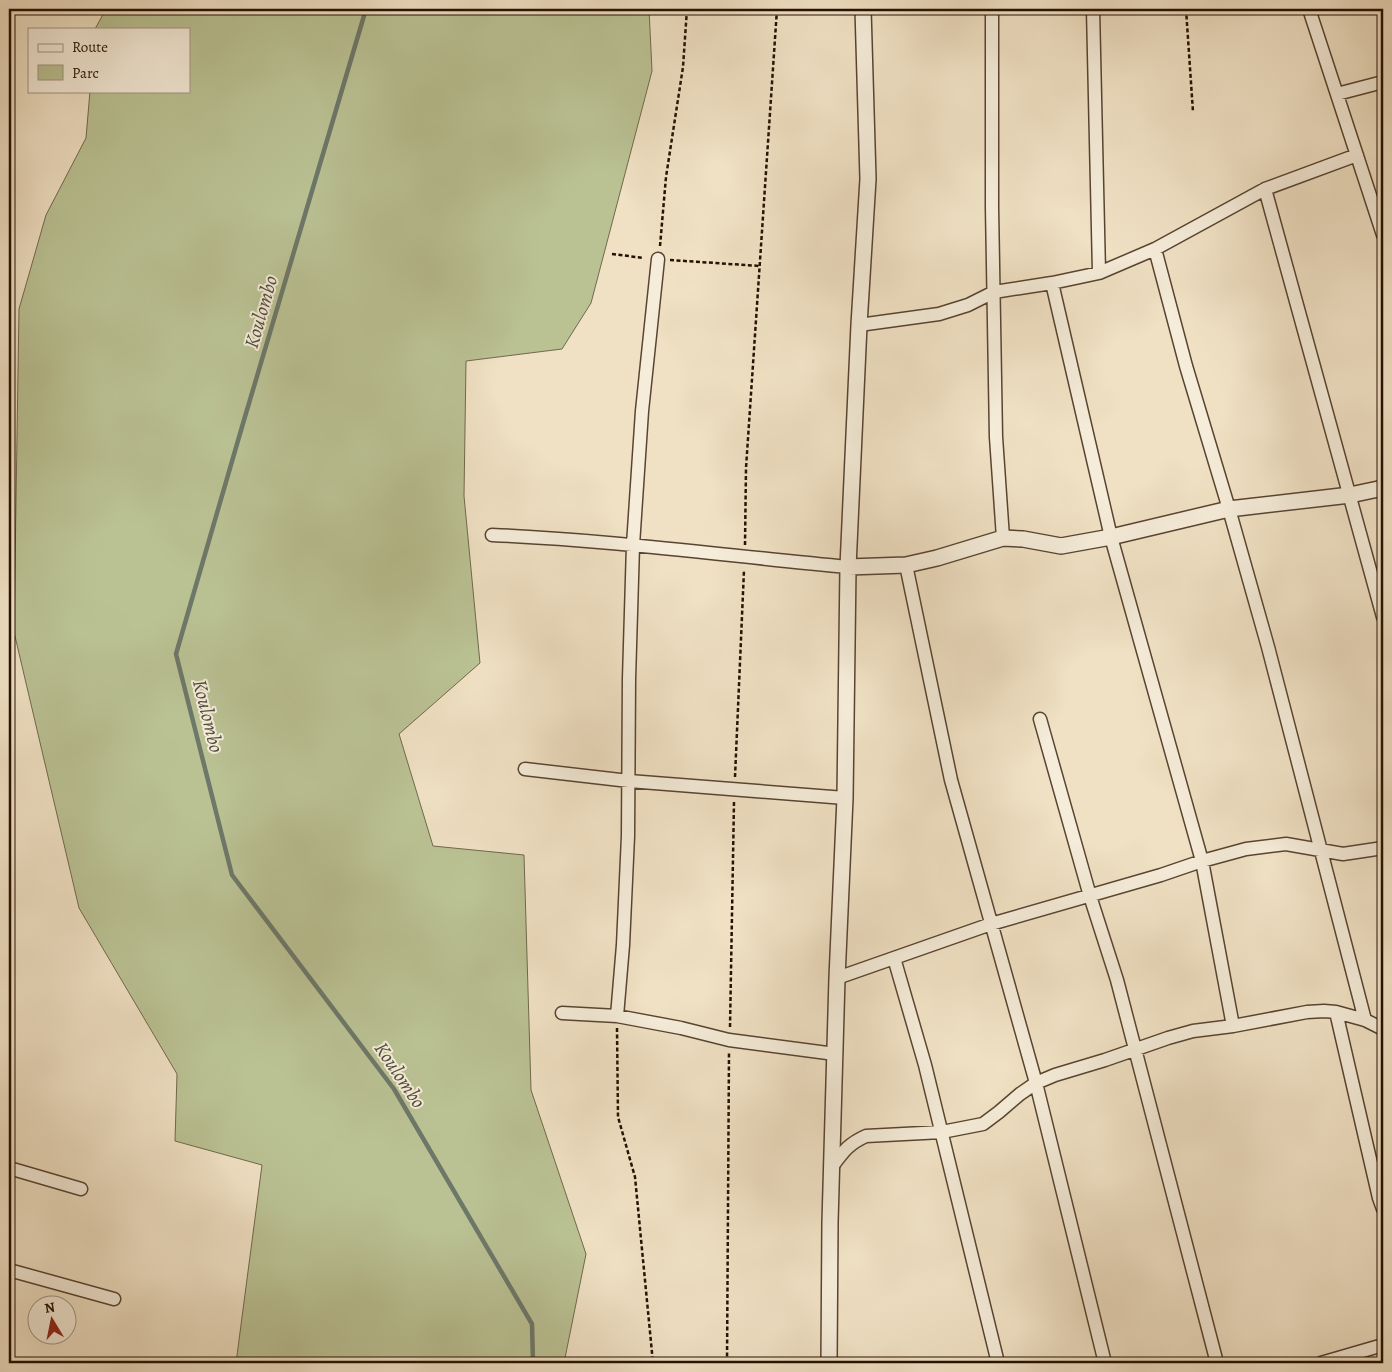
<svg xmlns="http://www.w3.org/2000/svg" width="1392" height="1372" font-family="Alegreya,serif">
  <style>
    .green { fill: #bac294; stroke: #70694b }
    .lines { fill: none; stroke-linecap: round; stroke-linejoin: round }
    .stream { stroke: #6d7869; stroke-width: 4.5 }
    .minor-casing { stroke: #584432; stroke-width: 15 }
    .tertiary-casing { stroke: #584432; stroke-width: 18 }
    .path { stroke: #261002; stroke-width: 2.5; stroke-dasharray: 4 2.5; stroke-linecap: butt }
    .minor { stroke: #f5ecd9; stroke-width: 12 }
    .tertiary { stroke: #f5ecd9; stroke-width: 15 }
    .labels { text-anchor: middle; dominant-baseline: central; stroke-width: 4; stroke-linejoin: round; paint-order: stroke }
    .water-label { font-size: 20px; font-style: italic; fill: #4f4d3e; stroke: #f5ecd9 }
  </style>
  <rect width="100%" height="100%" fill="#f0e1c4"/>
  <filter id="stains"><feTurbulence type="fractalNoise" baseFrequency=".004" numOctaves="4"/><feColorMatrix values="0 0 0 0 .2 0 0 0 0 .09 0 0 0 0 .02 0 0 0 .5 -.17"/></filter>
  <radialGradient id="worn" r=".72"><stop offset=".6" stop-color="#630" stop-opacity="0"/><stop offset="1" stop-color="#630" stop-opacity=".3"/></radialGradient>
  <path class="green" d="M106,9h543l3,62 -61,232 -29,46 -96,12 -2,135 16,167 -81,71 34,112 91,9 7,235 55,164 -22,109h-328l26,-198 -87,-24 2,-67 -98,-166 -65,-276 5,-323 27,-94 40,-77 4,-47h99v-62h-94z"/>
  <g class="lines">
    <path class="stream" d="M366,9l-122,411 -68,234 56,221 162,214 138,235 1,39"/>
    <defs>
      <path id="minor" d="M992,9v198l4,230 7,101
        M1093,9l6,264
        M1309,9l74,226
        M1337,94l46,-12
        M1265,189l118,428
        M1155,249l31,117 43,143 39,138 97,373
        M1052,283l59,254 91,324 31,165
        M859,325l80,-11 29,-9 26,-13 58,-9 47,-10 56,-24 110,-60 92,-34
        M492,535c119,5 237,21 356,32
        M906,565l45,215 85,303 69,280
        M1040,719l50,177 27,84 100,383
        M525,769l104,12 216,17
        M894,958l31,107 73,298
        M837,978l154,-54 170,-49 41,-14 44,-12 40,-5 57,10 40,-6
        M1336,1012l43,186 4,11
        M562,1013l55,3 64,12 48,12 106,14
        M617,1016l6,-71 5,-109 1,-157 4,-134 9,-134 16,-152
        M9,1168l72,21
        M831,1168c12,-16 17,-24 35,-32l76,-4 41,-8 16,-12 21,-18 16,-11 19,-8 50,-15 63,-22 25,-7 40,-5 74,-14 17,-1 12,1 29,8 18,9
        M9,1270l105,29
        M1321,1363l62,-18"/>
      <path id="tertiary" d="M848,567l58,-2 31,-7 66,-20 20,1 38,7 50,-9 118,-28 121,-14 33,-7
        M829,1363l1,-141 7,-244 8,-180 3,-231 11,-242 9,-146 -5,-170"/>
    </defs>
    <use href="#minor" class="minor-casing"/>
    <use href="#tertiary" class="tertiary-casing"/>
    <path class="path" d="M1186,9l7,103
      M660,246l6,-69 17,-110 4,-58
      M612,254l32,4
      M670,260l90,6
      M745,545l1,-77 31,-459
      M735,777l9,-207
      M730,1027l4,-225
      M617,1028l1,89 17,60 18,186
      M727,1363l2,-311"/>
    <use href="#minor" class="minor"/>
    <use href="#tertiary" class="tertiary"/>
  </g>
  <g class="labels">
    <g class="water-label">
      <text transform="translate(261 312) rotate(-74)">Koulombo</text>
      <text transform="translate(208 716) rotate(76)">Koulombo</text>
      <text transform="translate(400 1075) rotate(56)">Koulombo</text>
    </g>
  </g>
  <rect width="1392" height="1372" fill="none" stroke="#f0e1c4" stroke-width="30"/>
  <rect x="10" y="10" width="1372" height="1352" fill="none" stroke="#261002" stroke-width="2.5"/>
  <rect x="15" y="15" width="1362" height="1342" fill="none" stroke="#261002"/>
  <rect x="28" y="28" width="162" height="65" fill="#f5ecd9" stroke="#a29483"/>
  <rect x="38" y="44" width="25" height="8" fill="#f5ecd9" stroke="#a29483"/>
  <text x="72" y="52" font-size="15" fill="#261002">Route</text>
  <rect x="38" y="65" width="25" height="15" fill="#bac294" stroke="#a29483"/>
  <text x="72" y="78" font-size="15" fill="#261002">Parc</text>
  <g transform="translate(52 1320) rotate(350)"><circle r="24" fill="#f5ecd9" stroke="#a29483"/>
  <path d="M0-4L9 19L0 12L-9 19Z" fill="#8f2418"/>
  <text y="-8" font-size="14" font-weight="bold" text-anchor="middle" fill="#261002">N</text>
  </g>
  <rect width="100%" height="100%" filter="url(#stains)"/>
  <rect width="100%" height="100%" fill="url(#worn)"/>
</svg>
